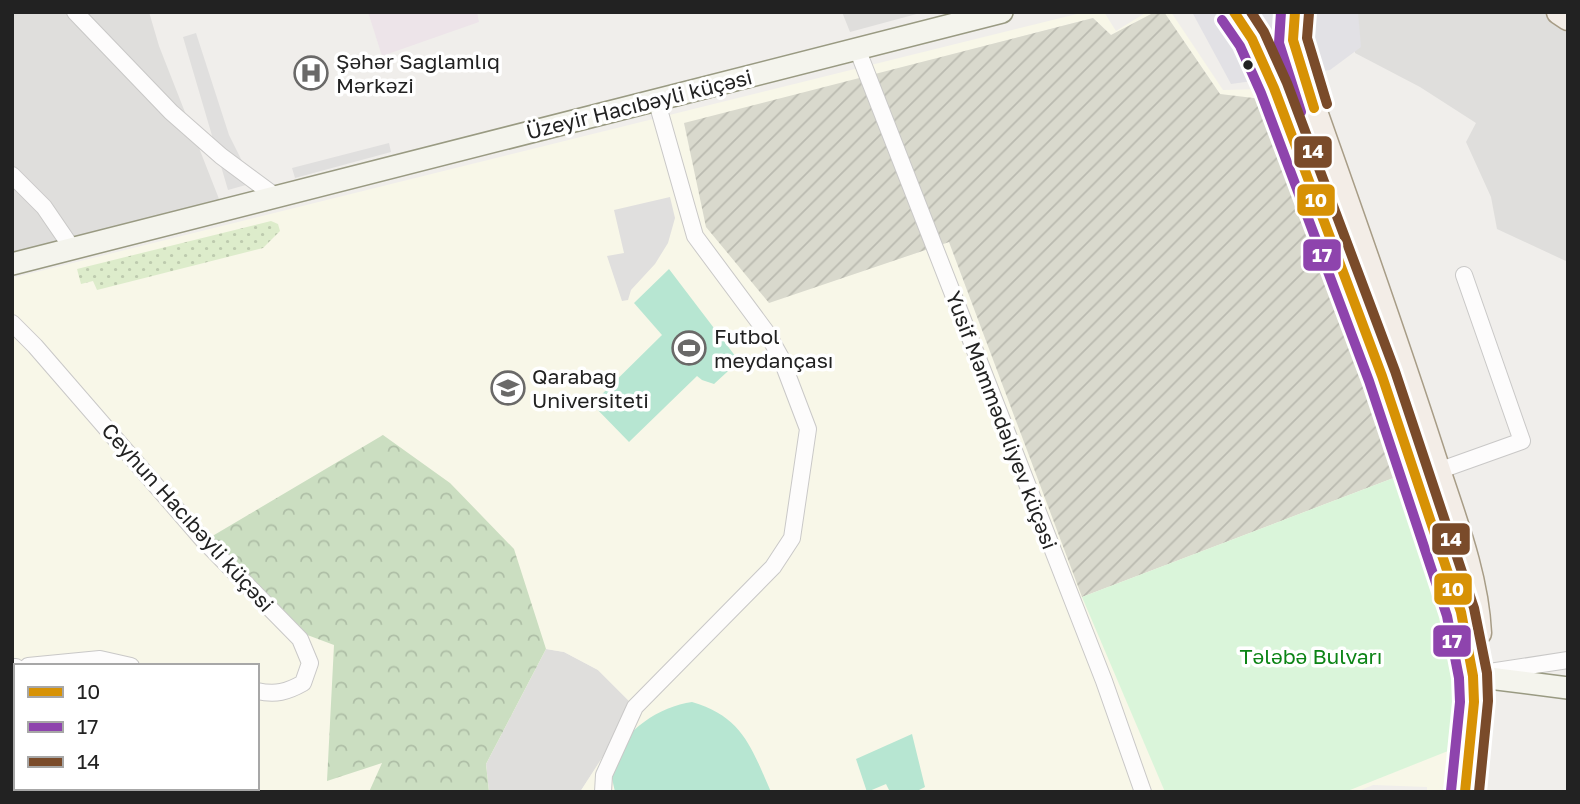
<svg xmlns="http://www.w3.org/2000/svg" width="1580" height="804" font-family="'Golos Text',sans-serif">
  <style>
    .residential { fill: #dfdedc }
    .industrial { fill: #ede4e9 }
    .education { fill: #f8f7e8; fill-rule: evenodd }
    .construction { fill: url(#construction-furrows) }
    .grass { fill: url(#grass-dots) }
    .forest { fill: url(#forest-crowns) }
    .park { fill: #daf5da }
    .pitch { fill: #b7e6d2 }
    .parking { fill: #e0dfde }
    .plaza { fill: #e2e1e5 }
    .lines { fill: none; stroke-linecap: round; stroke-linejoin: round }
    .street-casing { stroke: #c9c8c7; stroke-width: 18 }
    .secondary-casing { stroke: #999a82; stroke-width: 24 }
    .primary-casing { stroke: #a79c86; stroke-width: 27 }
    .street { stroke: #fdfcfc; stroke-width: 16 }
    .secondary { stroke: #f4f4ed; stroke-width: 21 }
    .primary { stroke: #f3ede7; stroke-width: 24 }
    .bus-1-casing { stroke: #fff; stroke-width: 16 }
    .bus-2-casing { stroke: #fff; stroke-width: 16 }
    .bus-3-casing { stroke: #fff; stroke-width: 16 }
    .bus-1 { stroke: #d79205; stroke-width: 10 }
    .bus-2 { stroke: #8e44ad; stroke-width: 10 }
    .bus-3 { stroke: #7a4b2a; stroke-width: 10 }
    .bus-dot { fill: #222; stroke: #fff; stroke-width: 2.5 }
    .labels { text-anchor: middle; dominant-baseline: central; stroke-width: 7; stroke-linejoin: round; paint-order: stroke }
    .poi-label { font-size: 21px; fill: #222; stroke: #fff; text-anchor: start }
    .street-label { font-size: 21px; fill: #222; stroke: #fff }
    .park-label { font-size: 21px; fill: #0c8416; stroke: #fff }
    .line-badge { stroke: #fff; stroke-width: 2.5 }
    .badge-label { font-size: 19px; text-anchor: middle; font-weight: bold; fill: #fff }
  </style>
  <defs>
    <pattern id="construction-furrows" width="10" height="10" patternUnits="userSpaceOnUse" patternTransform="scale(1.75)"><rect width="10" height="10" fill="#d9d9cd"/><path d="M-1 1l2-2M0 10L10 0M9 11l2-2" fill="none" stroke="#babab0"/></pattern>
    <pattern id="grass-dots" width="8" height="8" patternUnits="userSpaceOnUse" patternTransform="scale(1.75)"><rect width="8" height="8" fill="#ddeccb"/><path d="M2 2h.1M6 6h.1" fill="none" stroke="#bdcaae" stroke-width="1.8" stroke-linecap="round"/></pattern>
    <pattern id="forest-crowns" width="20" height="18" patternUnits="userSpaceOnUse" patternTransform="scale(1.75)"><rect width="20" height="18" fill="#cbdec1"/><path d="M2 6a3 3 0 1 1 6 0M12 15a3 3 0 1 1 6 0" fill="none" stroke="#aebea6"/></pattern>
  </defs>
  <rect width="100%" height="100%" fill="#f0eeeb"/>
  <path class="residential" d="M12,12h137l10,34 62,158 -209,58z
    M842,12h82l-74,20z
    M1352,12h216v250l-71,-33 -6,-32 -25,-55 10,-19 -56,-36 -65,-34z
    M546,649l18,3 34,18 37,37 -55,85h-91l-3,-28z"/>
  <path class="industrial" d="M368,12h109l2,10 -97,34z"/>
  <path class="education" d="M1085,12h19l12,19 31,-19h8l-44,23 -18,-17 -409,106 85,178 180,-60 134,355 137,-503 -56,-82h7l52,78 43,-1 139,384 59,194 -14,125h-23v-5l-54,-2 -17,7h-776l55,-85 -37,-37 -34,-18 -18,-3 -60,115 3,28h-477v-514zM16,666h241v122h-241z"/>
  <path class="construction" d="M1155,12h9l56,82 42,5 134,378 -314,120 -133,-355 -180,61 -63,-76 -22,-104 409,-105 18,17z"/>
  <path class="grass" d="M271,221l7,3 2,7 -17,17 -166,42 -4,-9 -12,3 -4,-15z"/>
  <path class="forest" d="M383,435l67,48 64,66 32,100 -60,115 3,28h-120l13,-29 -55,18 7,-136 -32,-12 -98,-92z"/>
  <path class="park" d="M1396,477l63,193 -11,81 -103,41h-180l-83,-195z"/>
  <path class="pitch" d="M669,269l70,92 -25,23 -12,-4 -5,-4 -68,66 -37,-38 70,-69 -28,-32z
    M692,702c51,15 59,45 79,90h-156c-1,-5 -3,-12 -3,-17 2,-40 45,-68 80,-73z
    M912,734l13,53 -10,5h-25l-4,-8 -19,8 -11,-33z"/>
  <path class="parking" d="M196,33l33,102 24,48 -25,7 -45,-153z
    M389,143l2,9 -96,26 -3,-10z
    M670,197l5,21 -7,25 -13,21 -24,26 -3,10 -6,1 -15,-45 17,-3 -10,-43z"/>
  <path class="plaza" d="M1192,12h166l3,35 -31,23 -99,14z"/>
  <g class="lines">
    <defs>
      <path id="street" d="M75,12l96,100 50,44 54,40
        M858,51l246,630 39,111
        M12,175l32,32 28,41
        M12,323l23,23 169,195 96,98 10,24 -7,20c-16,9 -27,12 -46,8
        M1438,471l84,-30 -58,-166
        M28,666l72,-7 31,7
        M12,667h4
        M1483,673l85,-13
        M603,792l1,-17 31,-68 138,-140 19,-29 16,-109 -27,-71 -14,-25 -72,-97 -39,-137"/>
      <path id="secondary" d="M12,264l990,-252
        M1473,676l95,12"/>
      <path id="primary" d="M1234,12l18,27 22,49 108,288 79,236 12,64 1,26 -9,90
        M1295,12l-2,28 8,32c44,125 89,250 130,377 19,60 45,122 48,184
        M1559,12l9,6"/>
    </defs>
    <use href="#street" class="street-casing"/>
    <use href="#secondary" class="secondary-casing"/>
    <use href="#primary" class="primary-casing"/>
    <use href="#street" class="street"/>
    <use href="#secondary" class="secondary"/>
    <use href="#primary" class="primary"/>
    <defs>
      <path id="bus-1" d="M1234,12l18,27 22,49 108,288 79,236 12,64 1,26 -9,90
        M1295,12l-2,28 21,68"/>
      <path id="bus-2" d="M1281,12l-2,31 22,69
        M1222,20l18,26 21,47 108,288 78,235 12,62 1,24 -9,89"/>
      <path id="bus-3" d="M1251,12l13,20 23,51 108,288 79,237 13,65 1,28 -9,91
        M1309,13l-2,25 20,66"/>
    </defs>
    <use href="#bus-1" class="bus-1-casing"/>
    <use href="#bus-2" class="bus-2-casing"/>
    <use href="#bus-3" class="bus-3-casing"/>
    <use href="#bus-1" class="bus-1"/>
    <use href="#bus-2" class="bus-2"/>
    <use href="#bus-3" class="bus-3"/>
  </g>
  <defs>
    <symbol id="hospital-ring" viewBox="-11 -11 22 22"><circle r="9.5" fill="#fff" stroke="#6a6968" stroke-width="1.5"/><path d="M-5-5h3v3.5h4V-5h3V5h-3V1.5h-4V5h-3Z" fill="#6a6968"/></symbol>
    <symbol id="stadium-ring" viewBox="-11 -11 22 22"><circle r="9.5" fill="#fff" stroke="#6a6968" stroke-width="1.5"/><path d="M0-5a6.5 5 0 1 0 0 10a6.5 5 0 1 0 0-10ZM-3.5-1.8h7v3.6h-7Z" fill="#6a6968"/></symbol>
    <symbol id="university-ring" viewBox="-11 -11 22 22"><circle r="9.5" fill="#fff" stroke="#6a6968" stroke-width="1.5"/><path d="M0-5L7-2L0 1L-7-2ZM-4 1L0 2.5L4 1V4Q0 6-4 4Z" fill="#6a6968"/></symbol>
  </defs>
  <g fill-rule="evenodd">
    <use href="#hospital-ring" x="292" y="54" width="38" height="38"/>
    <use href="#stadium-ring" x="670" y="329" width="38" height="38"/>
    <use href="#university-ring" x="489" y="369" width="38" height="38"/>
  </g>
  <circle class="bus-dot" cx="1248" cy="65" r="6"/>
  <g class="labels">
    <g class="poi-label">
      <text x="336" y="61">Şəhər Sağlamlıq<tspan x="336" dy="24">Mərkəzi</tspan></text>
      <text x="714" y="336">Futbol<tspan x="714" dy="24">meydançası</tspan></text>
      <text x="532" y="376">Qarabağ<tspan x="532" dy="24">Universiteti</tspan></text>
    </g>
    <g class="street-label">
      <text transform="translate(639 104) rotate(-14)">Üzeyir Hacıbəyli küçəsi</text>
      <text transform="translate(1002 420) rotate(69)">Yusif Məmmədəliyev küçəsi</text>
      <text transform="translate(188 517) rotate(48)">Ceyhun Hacıbəyli küçəsi</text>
    </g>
    <g class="park-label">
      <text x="1311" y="656">Tələbə Bulvarı</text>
    </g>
  </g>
  <g class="line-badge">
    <rect x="1293" y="135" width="40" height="34" rx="7" fill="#7a4b2a"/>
    <rect x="1296" y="183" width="40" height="34" rx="7" fill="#d79205"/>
    <rect x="1302" y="238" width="40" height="34" rx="7" fill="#8e44ad"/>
    <rect x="1431" y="522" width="40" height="34" rx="7" fill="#7a4b2a"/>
    <rect x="1433" y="572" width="40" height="34" rx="7" fill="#d79205"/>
    <rect x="1432" y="624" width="40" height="34" rx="7" fill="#8e44ad"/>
  </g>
  <g class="badge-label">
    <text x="1313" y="158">14</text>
    <text x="1316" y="207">10</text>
    <text x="1322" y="262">17</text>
    <text x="1451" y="546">14</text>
    <text x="1453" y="596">10</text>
    <text x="1452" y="648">17</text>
  </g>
  <rect width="1580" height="804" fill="none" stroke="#222222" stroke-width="28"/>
  <rect x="14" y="664" width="245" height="126" fill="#ffffff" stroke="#a7a7a7" stroke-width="2"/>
  <rect x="28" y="687" width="35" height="10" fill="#d79205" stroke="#a7a7a7" stroke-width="2"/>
  <text x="77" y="699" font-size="21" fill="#222222">10</text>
  <rect x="28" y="722" width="35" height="10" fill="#8e44ad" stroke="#a7a7a7" stroke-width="2"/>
  <text x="77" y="734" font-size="21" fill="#222222">17</text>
  <rect x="28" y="757" width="35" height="10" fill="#7a4b2a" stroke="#a7a7a7" stroke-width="2"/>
  <text x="77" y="769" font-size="21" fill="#222222">14</text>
</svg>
